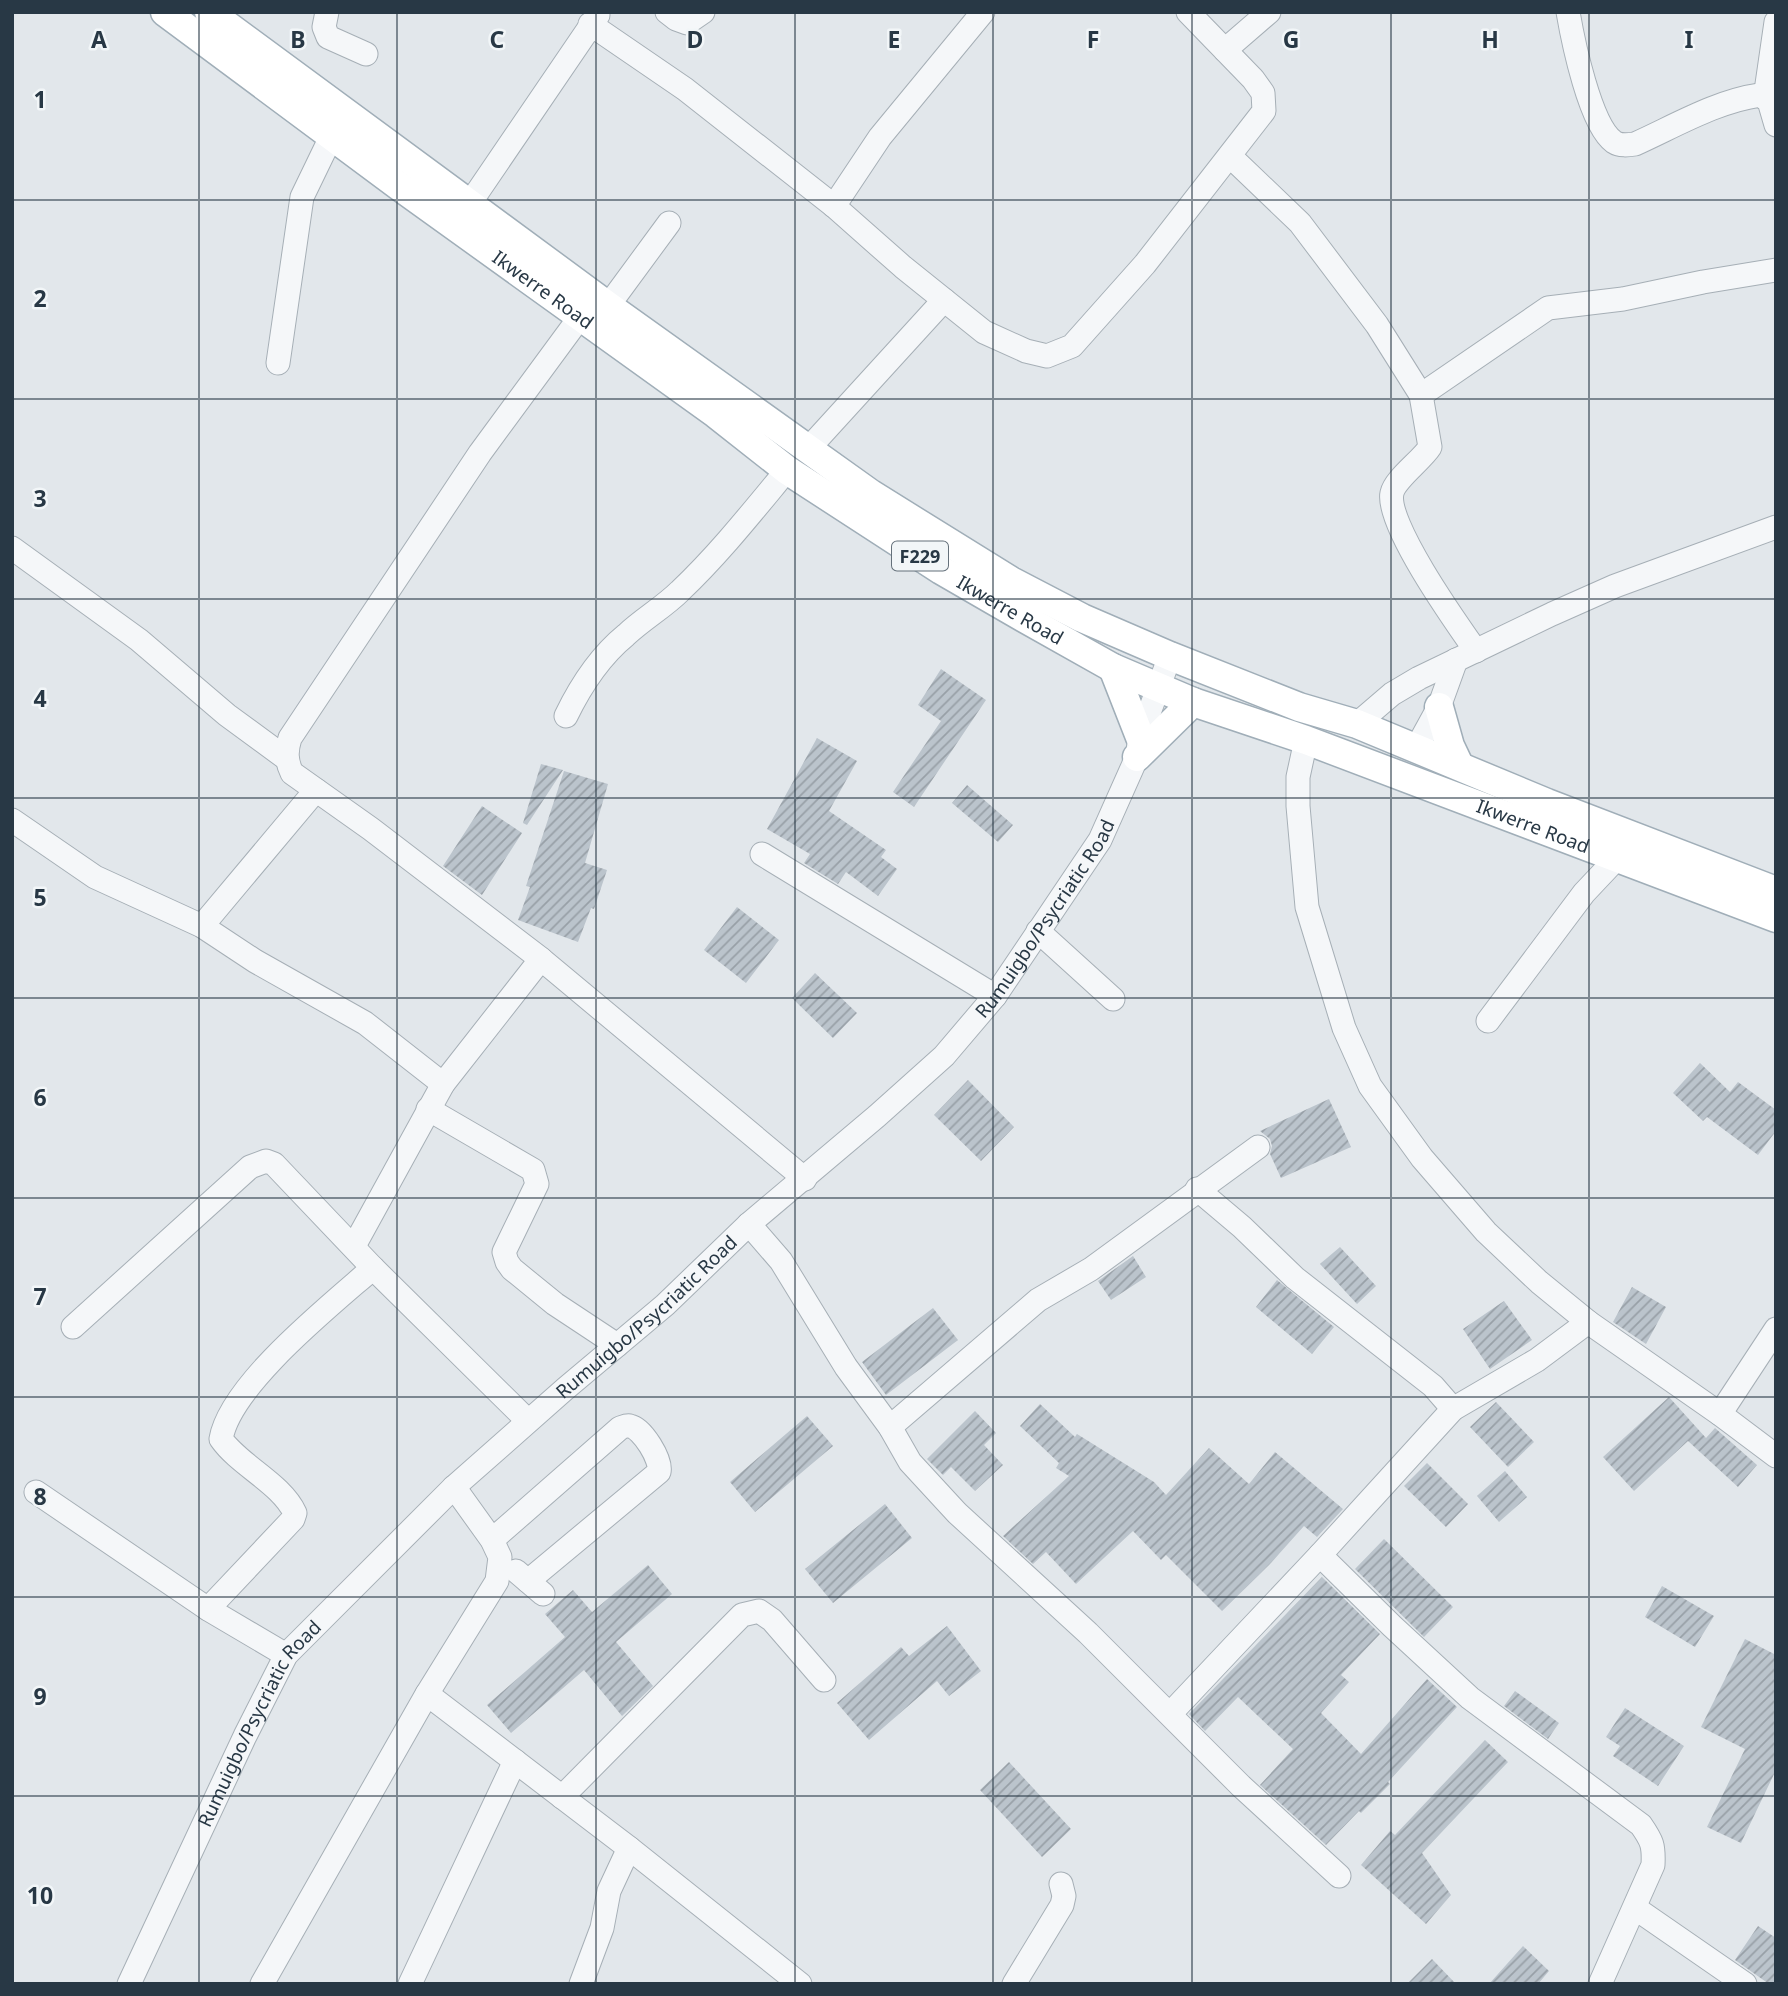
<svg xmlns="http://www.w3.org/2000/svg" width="1788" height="1996" font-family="'Noto Sans',sans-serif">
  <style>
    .building { fill: url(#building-hatch) }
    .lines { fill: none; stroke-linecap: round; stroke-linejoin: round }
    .minor-casing { stroke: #a6afb6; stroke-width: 25 }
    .major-casing { stroke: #a0aeb8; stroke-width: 31 }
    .minor { stroke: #f5f7f9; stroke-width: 23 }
    .major { stroke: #fff; stroke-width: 28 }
    .grid { fill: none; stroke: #283845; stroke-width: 2; stroke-opacity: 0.55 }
    .labels { text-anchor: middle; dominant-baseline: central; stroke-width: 5; stroke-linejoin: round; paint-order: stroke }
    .shield { fill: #f2f6f8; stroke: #65717b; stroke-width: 2 }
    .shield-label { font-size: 18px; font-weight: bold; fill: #283845 }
    .street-label { font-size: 19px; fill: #283845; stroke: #f2f6f8 }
    .grid-label { font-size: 23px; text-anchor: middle; font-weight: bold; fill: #283845; stroke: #f2f6f8; stroke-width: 5; stroke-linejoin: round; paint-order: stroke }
  </style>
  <defs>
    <pattern id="building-hatch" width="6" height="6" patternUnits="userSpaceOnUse" patternTransform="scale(1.75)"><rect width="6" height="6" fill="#bbc4cc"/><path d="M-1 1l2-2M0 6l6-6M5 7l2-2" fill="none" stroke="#98a0a7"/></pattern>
  </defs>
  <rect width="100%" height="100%" fill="#e2e7eb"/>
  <path class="building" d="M941,669l45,31 -72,107 -21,-15 48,-71 -23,-16z
    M817,738l40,23 -28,50 57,39 -5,7 16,12 -19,27 -32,-24 -8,12 -34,-21 6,-9 -43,-25z
    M541,764l22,6 -36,55 -4,-2z
    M564,771l44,13 -23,79 22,7 -13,39 -3,-1 -13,34 -60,-22 12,-33 -4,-1z
    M967,785l46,40 -15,17 -46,-39z
    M482,806l40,27 -40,62 -39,-29z
    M737,907l42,33 -33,43 -42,-33z
    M815,973l42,40 -24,25 -41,-40z
    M1700,1063l30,29 8,-10 38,28v21l-18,24 -51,-38 -4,4 -30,-28z
    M968,1080l46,47 -33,34 -47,-46z
    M1329,1099l22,48 -70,31 -11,-24 2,-8 -2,-7 -10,-8z
    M1340,1247l36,39 -19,18 -37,-40z
    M1133,1256l13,21 -35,23 -13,-19z
    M1277,1280l57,47 -22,27 -56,-47z
    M1632,1287l34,20 -20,37 -33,-22z
    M1504,1301l28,39 -42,29 -27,-40z
    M933,1308l25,32 -72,55 -24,-33z
    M1669,1397l37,41 9,-10 42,37 -19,22 -50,-46 -54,50 -31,-34z
    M1496,1402l38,40 -26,25 -38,-40z
    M1040,1404l35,33 2,-3 77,48 12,13 43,-47 40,36 26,-32 68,57 -26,28 -13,-11 -35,39 -47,46 -56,-56 -5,5 -28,-29 -57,53 -30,-32 -13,12 -30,-28 66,-60 -13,-8 3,-5 -39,-37z
    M975,1411l21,22 -12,12 19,20 -28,26 -24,-24 -8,8 -16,-16z
    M807,1416l26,30 -78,66 -25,-30z
    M1427,1463l41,41 -22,23 -42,-41z
    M1505,1471l22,26 -28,25 -22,-26z
    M885,1504l27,34 -79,65 -28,-34z
    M1384,1539l69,68 -29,30 -69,-68z
    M648,1565l24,29 -56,48 37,44 -31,30 -38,-46 -73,63 -24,-28 78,-68 -20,-23 28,-24 19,22z
    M1322,1577l58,57 -39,41 8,7 -28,31 40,41 66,-75 30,28 -69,75 2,2 -29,29 -2,-2 -33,34 -66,-60 33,-36 -55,-52 -33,34 -16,-17z
    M1662,1586l52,30 -19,31 -50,-30z
    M947,1626l34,45 -32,25 -12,-15 -68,59 -32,-37 64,-56 8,9z
    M1745,1639l31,16v115l-35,73 -34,-16 38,-78 -44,-22z
    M1515,1691l44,32 -11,16 -44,-33z
    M1625,1708l59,38 -26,40 -45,-30 7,-10 -14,-9z
    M1485,1740l23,22 -86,91 29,42 -25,29 -65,-59 29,-34 5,4z
    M1009,1762l62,67 -29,28 -62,-67z
    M1758,1926l18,12v46h-7l-34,-24z
    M1523,1946l26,25 -11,13h-49z
    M1432,1959l24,25h-49z"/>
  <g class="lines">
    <defs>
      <g id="minor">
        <path d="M327,12l-3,15 4,10 38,17"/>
        <path d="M667,12l9,7 11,4 16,-11"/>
        <path d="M1568,12c5,29 22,113 46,130 6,4 14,3 21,2 40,-18 82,-43 125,-49l9,6 7,24"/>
        <path d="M590,24l95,65 149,117 69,61 81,65 42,19 21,5 25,-10 73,-82 119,-153 -1,-18 -10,-14 -65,-67"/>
        <path d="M1225,50l44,-38"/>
        <path d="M1765,98l11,-76"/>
        <path d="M1230,156l70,67 77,102 44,70 9,52c-8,13 -35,32 -38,46 -7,30 65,131 84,158"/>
        <path d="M470,203l128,-188"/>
        <path d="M834,206l46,-69 103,-125"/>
        <path d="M608,306l61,-83"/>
        <path d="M580,317l-100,136 -190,285c-4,13 -4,23 2,35l79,56 170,130 264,220"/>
        <path d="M278,363l24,-166 30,-62"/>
        <path d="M1421,395l127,-87 75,-9 80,-17 73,-12"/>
        <path d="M809,448l135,-148"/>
        <path d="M12,548l127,92 88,75 60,44"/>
        <path d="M566,716c15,-31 33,-59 60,-81 17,-16 38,-28 54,-44 39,-37 73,-80 107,-121"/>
        <path d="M1357,724l35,-30 27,-16 133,-64 63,-28 161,-59"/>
        <path d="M1306,740l-8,37v29l9,101 37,121 26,58 52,72 64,74 53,50 49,40 132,92 56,42"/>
        <path d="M1416,749l23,-42 17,-47"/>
        <path d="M12,820l83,57 107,49 53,35 110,62 78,61"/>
        <path d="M762,854l233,142"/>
        <path d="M202,926l114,-136"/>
        <path d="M1038,931l75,68"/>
        <path d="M1488,1021l96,-128 33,-35"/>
        <path d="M428,1109l105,61 4,14 -33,68 3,10 5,7 43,35 62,41"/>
        <path d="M1197,1189l45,38 53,51 138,108 20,23"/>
        <path d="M749,1224l32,37 65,106 44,60 20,35 47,51 131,120 153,153 98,90"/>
        <path d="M354,1246l89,-162 98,-125"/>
        <path d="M73,1327l177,-160 16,-6 8,3 99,104 155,153"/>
        <path d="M1720,1414l56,-85"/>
        <path d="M890,1427l148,-127 53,-31 167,-122"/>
        <path d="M36,1492l172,117 78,46"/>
        <path d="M492,1540l128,-112c3,-1 7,-3 10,-2 12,2 32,34 29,46l-131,109"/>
        <path d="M1320,1555l72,71 78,72 171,127c11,16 13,20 12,40l-53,119"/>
        <path d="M516,1571l27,23"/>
        <path d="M208,1609l85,-90 2,-6c-14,-30 -55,-47 -74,-74 9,-54 110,-134 152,-171"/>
        <path d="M427,1694l70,-113 3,-24 -8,-17 -38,-53"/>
        <path d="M1170,1714l150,-159 133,-146 84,-49 51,-38"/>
        <path d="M562,1797l180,-182 17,-4 13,9 52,60"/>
        <path d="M1635,1908l110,76"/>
        <path id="s1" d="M129,1984l116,-248 41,-81 168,-168 111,-98 100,-84 84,-81 128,-108 67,-60 51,-60 105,-156 37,-83 3,-20 30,-81"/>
        <path d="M262,1984l165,-290 202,154 171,136"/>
        <path d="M410,1984l105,-223"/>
        <path d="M581,1984l21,-56 7,-37 20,-43"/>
        <path d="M1014,1984l48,-79 2,-9 -3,-12"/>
      </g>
      <g id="major">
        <path id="s2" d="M165,12l234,174 317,228 71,56 154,100 83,48 89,50 80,34 113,38 470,178"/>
        <path d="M209,12l399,294 263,188 140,87 71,37 88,38 129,51 58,17 190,79 229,88"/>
        <path d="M1113,668l27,69"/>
        <path d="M1439,707l11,39 9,19"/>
        <path d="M1137,757l56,-55"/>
      </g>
    </defs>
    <use href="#minor" class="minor-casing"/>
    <use href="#major" class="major-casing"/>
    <use href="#minor" class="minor"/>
    <use href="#major" class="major"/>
  </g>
  <path class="grid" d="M199,12v1972M397,12v1972M596,12v1972M795,12v1972M993,12v1972M1192,12v1972M1391,12v1972M1589,12v1972M12,200h1764M12,399h1764M12,599h1764M12,798h1764M12,998h1764M12,1198h1764M12,1397h1764M12,1597h1764M12,1796h1764"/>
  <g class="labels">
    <rect class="shield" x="892" y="541.5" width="56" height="29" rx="5"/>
    <g class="shield-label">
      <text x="920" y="556">F229</text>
    </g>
    <g class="street-label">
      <text stroke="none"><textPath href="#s2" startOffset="469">Ikwerre Road</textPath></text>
      <text stroke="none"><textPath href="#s2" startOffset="1036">Ikwerre Road</textPath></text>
      <text stroke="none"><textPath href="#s2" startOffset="1603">Ikwerre Road</textPath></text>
      <text stroke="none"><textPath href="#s1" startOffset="1426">Rumuigbo/Psycriatic Road</textPath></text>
      <text stroke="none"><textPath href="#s1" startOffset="859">Rumuigbo/Psycriatic Road</textPath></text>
      <text stroke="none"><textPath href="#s1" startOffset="292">Rumuigbo/Psycriatic Road</textPath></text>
    </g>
  </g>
  <g class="grid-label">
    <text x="99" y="48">A</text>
    <text x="298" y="48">B</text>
    <text x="497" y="48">C</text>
    <text x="695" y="48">D</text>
    <text x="894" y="48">E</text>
    <text x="1093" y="48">F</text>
    <text x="1291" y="48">G</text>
    <text x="1490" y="48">H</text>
    <text x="1689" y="48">I</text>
    <text x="40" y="108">1</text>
    <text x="40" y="307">2</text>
    <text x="40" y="507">3</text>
    <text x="40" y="707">4</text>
    <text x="40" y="906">5</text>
    <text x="40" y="1106">6</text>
    <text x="40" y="1305">7</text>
    <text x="40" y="1505">8</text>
    <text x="40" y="1705">9</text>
    <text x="40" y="1904">10</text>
  </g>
  <rect width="1788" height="1996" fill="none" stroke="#283845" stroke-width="28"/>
</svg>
